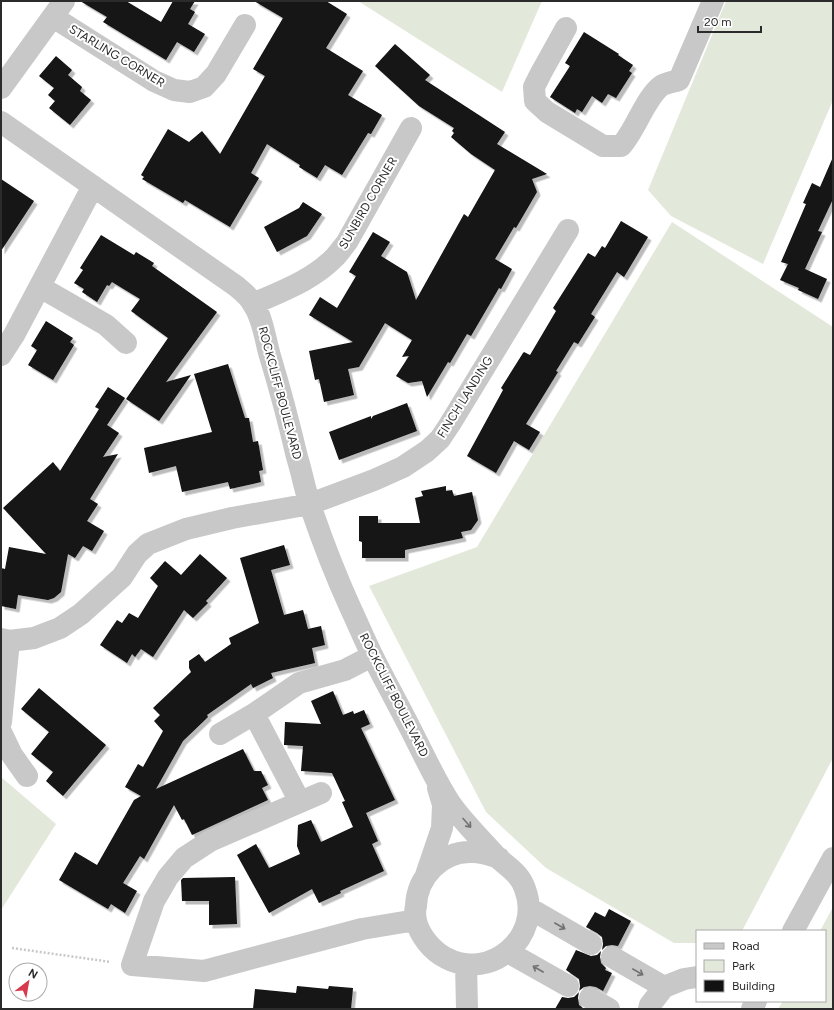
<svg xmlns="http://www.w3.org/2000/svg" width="834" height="1010" font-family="Figtree,sans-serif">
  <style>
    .green { fill: #e2e8da }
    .building { fill: #121212; filter: url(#shadow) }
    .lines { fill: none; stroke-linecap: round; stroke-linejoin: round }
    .path { stroke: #c8c8c8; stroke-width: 2.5; stroke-dasharray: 2 2; stroke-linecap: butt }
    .minor { stroke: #c8c8c8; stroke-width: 22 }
    .oneway { stroke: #727272 }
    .labels { text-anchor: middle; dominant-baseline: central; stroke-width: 4; stroke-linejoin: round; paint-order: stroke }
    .street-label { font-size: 12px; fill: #2b2b2b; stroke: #fff }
  </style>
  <defs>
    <filter id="shadow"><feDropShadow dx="3.5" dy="3.5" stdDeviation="0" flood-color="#0004"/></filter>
  </defs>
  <rect width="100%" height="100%" fill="#fff"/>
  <path class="green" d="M358,1h184l-40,91z
    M726,1h107v99l-70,164 -92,-48 -23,-26z
    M672,222l161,105v431l-91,173h-45v12h-23l-128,-75 -60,-56 -117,-226 108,-39z
    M1,777l55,47 -55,86z
    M833,907v102h-55l5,-8h42v-70h-5z"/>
  <path class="building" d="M80,1h46l35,21 12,-21h22l-5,8 5,3 -7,12 17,10 -11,18 -17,-10 -11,18 -63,-38 4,-5z
    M254,1h72l21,13 -21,34 37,23 -15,24 34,20 -11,19 -3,-1 -26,42 -17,-10 -8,13 -18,-11 1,-2 -33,-21 -16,29 8,5 -29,49 -45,-27 -2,3 -41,-24 2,-2 -3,-2 27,-46 21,13 13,-11 18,23 45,-78 -12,-7 30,-51z
    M584,32l35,22 -1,1 15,10 -4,6 3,2 -16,25 -8,-4 -6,9 -10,-7 -10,16 -5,-3 -2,4 -25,-16 20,-31 -5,-3z
    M395,44l35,31 -5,5 80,52 -8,12 50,30 -15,5 5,13 -21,36 -2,-1 -19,32 17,10 -11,20 -2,-1 -28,48 -4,-2 -17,29 -2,-1 -21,35 -5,-16 -14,2 -12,-7 13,-20 -7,1 10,-17 -27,-17 -26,44 -11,2 6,26 -30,7 -5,-23 -4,1 -6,-29 44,-9 -44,-27 11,-18 17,11 19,-32 -7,-4 24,-40 17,10 -9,14 26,16 9,28 48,-86 4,3 27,-47 -24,-16 -20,-17 3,-4 -2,-2 2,-3 -35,-22 -44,-40z
    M56,56l16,14 -4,5 14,12 -2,4 11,9 -21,25 -21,-17 6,-7 -7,-6 6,-7 -15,-12z
    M833,157v42l-15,32 4,1 -17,37 22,10 -9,20 -20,-9 1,-2 -19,-8 8,-16 -7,-2 25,-58 -3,-1 9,-20 8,4z
    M1,179l33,22 -33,50z
    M303,202l19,12 -15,22 -30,16 -13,-25 35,-19z
    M621,221l27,16 -24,40 -7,-5 -26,42 4,3 -17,27 -4,-2 -18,29 2,1 -32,52 14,8 -11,18 -15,-9 -18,32 -29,-17 36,-66 -2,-2 22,-35 1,-1 6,3 26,-44 -3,-3 35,-55 7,4 7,-11 3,2z
    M101,235l33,20 2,-3 18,11 -2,3 65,46 -51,70 25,-7 -32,46 -33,-22 42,-61 -37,-27 9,-12 -28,-17 -3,4 -2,-1 -10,17 -15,-10 2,-3 -10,-6 9,-13 -3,-2z
    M46,321l27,17 -3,4 4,3 -21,35 -25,-15 9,-15 -6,-4z
    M228,364l17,54h4l4,24 5,-1 5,29 -4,1 2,11 -31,7 -2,-7 -46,10 -6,-26 -27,7 -5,-25 68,-16 -18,-58z
    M108,387l17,11 -18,27 12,8 -16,24 15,-3 -28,45 8,5 -11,17 17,10 -12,20 -9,-5 -8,12 -7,-4 -7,38 -7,6 -6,2 -30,-5 -2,14 -15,-3v-38l4,1 4,-22 37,7 -43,-46 50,-46 7,9 39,-62 -4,-2z
    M407,403l10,28 -78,29 -10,-28 42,-16v3l2,-3z
    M446,486v5l6,-1 2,6 18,-4 6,28 -7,10 -10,2 2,6 -58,12v8h-43v-16l-3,-1v-25h19v7h42l-5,-25 8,-2 -2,-5z
    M284,545l6,20 -19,5 13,45 19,-5 5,19 13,-3 4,19 -13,3 3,15 -44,10 2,5 -20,10 -2,-4 -44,31 1,2 -25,24 -27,48 87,-40 11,22h7l7,14 -6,3 6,12 -76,35 -8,-16 -2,1 -8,-15 -30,54 -4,-3 -17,27 14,8 -12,22 -14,-9 -3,5 -49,-29 16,-28 22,13 37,-65 7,-4 -16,-9 13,-23 5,3 20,-36 -9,-10 6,-6 -7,-7 38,-36 -2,-4v-7l10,-7 6,8 26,-18 -2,-6 30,-15 -19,-65z
    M200,554l27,24 -21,23 2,2 -15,15 -9,-8 -31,47 -12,-8 -6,8 -3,-3 -5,9 -27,-18 17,-25 5,3 7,-10 9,5 20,-32 -8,-8 15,-17 16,14z
    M39,688l67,57 -43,51 -17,-15 7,-9 -22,-18 18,-22 -28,-23z
    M333,691l10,24 10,-4 1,3 10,-4 6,14 -9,4 34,72 -29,13 12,28 -6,3 12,27 -44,20 1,2 -22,10 -7,-14 -43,24 -32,-58 19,-11 13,24 31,-14 -3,-8 1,-21 13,-5 10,22 32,-15 -11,-25 3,-1 -13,-28 -31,-2 2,-25 -19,-1 1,-23 36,2 -10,-23z
    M235,877l2,47 -28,1v-24h-27l-1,-21 2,-2z
    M609,909l22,12 -13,25 -6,-1 -6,1 -4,4 1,-6 -1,-7 -5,-4 -11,-6 9,-15 10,5z
    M576,950l15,6 6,-1 4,-4 -1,6 1,6 5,5 -1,2 7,3 -9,18 -7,-4 -6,-1 -6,1 -5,4 -1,7 1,7 5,4h-29l7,-12 6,1 6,-1 5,-5 1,-6 -1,-7 -13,-9z
    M297,986l31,3 1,-3 24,2 -2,21h-98l2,-20 41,4z"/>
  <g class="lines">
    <path class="path" d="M12,948l99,14"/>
    <path class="minor" d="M53,17l101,64 20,9 16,2 14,-5 12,-13 29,-49
      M566,28l-25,45 -7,14 1,14 12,11 56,34h18c14,-15 25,-49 40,-60 4,-3 12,-4 18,-6l34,-79
      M1,88l63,-87
      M1,122l235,164c6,5 13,10 17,18 10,14 12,35 17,52 10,33 19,67 27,101 5,16 8,33 13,48 12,35 25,69 40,102 8,17 15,34 23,50 12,24 25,47 37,71 13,25 25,52 40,75 13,19 31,36 46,53 11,11 24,17 29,33 18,47 -34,93 -79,69 -14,-7 -26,-22 -30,-37 -1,-5 -1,-11 0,-15 1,-29 25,-54 54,-54 11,-1 20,3 29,6
      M40,287l66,38 20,18
      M253,304c29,-13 60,-24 82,-47 4,-4 8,-10 12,-15l64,-114
      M1,355l13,-20 79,-149
      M1,639l8,2 25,-3 26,-10 21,-14 41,-37 15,-23 11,-10 38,-15 46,-11 78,-14 64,-24 29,-13 24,-16 13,-12 10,-15 118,-194
      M254,714l46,88
      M1,722l8,-81
      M1,732l11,23 15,21
      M220,734l34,-20 45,-31 46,-13 27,-14
      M321,793l-111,48 -26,17 -16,19 -14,24 -22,64 72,6 158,-42 54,-9
      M426,875l16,-47 1,-23 -5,-17
      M529,908l62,36
      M793,931l40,-73
      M508,952l60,34
      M612,957l52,30
      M466,964l1,45
      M590,998l19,11
      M649,1009l1,-4 14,-18 20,-8 13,-2
      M752,1009l4,-8"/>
  </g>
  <defs><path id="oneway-shaft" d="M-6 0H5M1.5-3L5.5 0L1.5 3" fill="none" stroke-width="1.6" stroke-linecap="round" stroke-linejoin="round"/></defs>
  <g class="oneway">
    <use href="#oneway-shaft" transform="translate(467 823) rotate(49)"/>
    <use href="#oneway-shaft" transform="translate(560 926) rotate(30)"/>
    <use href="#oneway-shaft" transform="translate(538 969) rotate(-150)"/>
    <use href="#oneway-shaft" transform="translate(638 972) rotate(30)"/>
  </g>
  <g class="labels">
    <g class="street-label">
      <text transform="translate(117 56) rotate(31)">STARLING CORNER</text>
      <text transform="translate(368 203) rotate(-60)">SUNBIRD CORNER</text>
      <text transform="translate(280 393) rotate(75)">ROCKCLIFF BOULEVARD</text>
      <text transform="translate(465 397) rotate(-58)">FINCH LANDING</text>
      <text transform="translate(394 695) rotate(63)">ROCKCLIFF BOULEVARD</text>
    </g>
  </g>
  <rect width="834" height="1010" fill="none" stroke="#2b2b2b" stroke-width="4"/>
  <rect x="696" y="930" width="130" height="72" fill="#ffffff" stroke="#aaaaaa"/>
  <rect x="704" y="943" width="20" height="6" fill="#c8c8c8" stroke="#aaaaaa"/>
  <text x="732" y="950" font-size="12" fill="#2b2b2b">Road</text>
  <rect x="704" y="960" width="20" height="12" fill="#e2e8da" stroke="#aaaaaa"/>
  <text x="732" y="970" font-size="12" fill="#2b2b2b">Park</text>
  <rect x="704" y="980" width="20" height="12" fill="#121212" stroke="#aaaaaa"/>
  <text x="732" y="990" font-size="12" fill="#2b2b2b">Building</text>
  <g transform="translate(28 982) rotate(31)"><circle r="19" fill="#ffffff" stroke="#aaaaaa"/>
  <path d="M0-3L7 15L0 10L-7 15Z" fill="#d63a4c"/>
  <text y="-6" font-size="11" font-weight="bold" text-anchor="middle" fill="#2b2b2b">N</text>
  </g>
  <path d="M698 26v6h63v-6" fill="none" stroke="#2b2b2b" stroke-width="2"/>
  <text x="704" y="26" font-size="12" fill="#2b2b2b" stroke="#ffffff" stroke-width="3" paint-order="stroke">20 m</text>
</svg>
